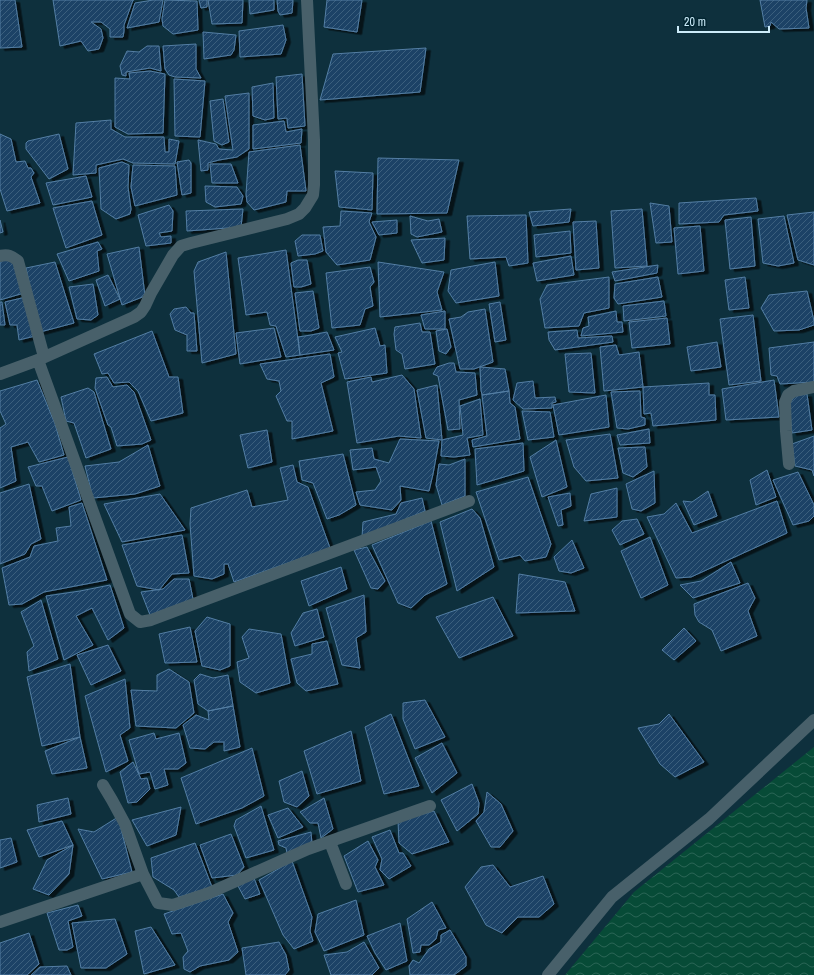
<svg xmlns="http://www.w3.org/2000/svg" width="814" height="975" font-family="'Archivo Narrow',sans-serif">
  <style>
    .water { fill: url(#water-waves) }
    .building { fill: url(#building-hatch); stroke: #547ea4; filter: url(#shadow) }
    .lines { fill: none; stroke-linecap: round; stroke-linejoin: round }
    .minor { stroke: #48606a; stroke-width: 12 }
  </style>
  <defs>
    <pattern id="water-waves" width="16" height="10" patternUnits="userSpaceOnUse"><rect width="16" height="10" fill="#074b37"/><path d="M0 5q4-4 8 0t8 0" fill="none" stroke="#2a6555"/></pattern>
    <pattern id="building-hatch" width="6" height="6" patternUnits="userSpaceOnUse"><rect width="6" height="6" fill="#1a4366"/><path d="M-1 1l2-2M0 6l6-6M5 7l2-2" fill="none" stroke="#3a5e7d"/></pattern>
    <filter id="shadow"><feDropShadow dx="4.5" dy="2.5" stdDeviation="0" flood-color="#0009"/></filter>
  </defs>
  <rect width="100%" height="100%" fill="#0e303d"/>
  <path class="water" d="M814,747v228h-249l69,-83z"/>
  <path class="building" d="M0,0h15l7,47 -22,1z
    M53,0h81h-1l-9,25v6l-1,6h-13v-8l-9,-7h-10l10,7 2,9 -4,11 -11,2 -7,-10 -21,5z
    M153,0h10l-4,22 -32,6 8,-25z
    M165,0l32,1 1,29 -25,4 -10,-8 -1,-7z
    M199,0h8v7l-6,1z
    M208,0h35l-1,23 -30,1z
    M249,0h25v10l-24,4z
    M277,0h16l-1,13 -12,2 -2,-4z
    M327,0h35l-5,32 -33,-5z
    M760,0h47l-1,8 3,20 -30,1 -8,-7 -1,4 -5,1z
    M283,25l3,15 -5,14 -41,3 -1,-26z
    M203,32l33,3 -2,15 -3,5 -27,4z
    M196,44v25l5,9 -26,-1 -6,-2 -4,-6 -2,-23z
    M147,46h12l2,25 -11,-3 -24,4v4l-4,-1 -2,-9 7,-15 12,1z
    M426,48l-6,44 -100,8 13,-46z
    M150,71l15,3 -2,59 -35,1 -13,-7v-49l15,1 -1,-6z
    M302,74l3,52 -17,2 -1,-10 -9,1 -2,-42z
    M174,79l31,2 -5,56 -25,-1z
    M273,83l1,35 -9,2 -12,-4 -1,-29z
    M249,93v56l-12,8 -18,3 -11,3v7l-7,1 -3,-31 18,4 3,5 14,1 -8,-54z
    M223,99l6,43 -7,3 -8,-4 -4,-40z
    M111,120v9l14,8h39l1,15h4v-13l10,2 -4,23 -42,-1 -10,-4 -27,6v8l-23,2 3,-52z
    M284,121l2,11 16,-3 -1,14 -48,6v-24z
    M0,134l11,5 5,23 9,-1 3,7h3l3,5 -3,4 9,26 -33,8 -7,-22z
    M59,134l9,35 -19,10 -23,-30v-6l2,-2z
    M300,145l6,46h-19l-1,11 -32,8 -7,-8 -1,-8 3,-42z
    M378,158l81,2 -12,53 -70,1z
    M189,160l2,3v30l-9,2 -5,-33z
    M122,162l7,3 -1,22 3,22 -1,5 -14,5 -15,-10 -2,-41z
    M210,164h21l7,19h-26z
    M133,165l42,1 2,29 -42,11 -4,-19z
    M335,171l38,2 -1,37 -33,-3z
    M86,176l6,21 -39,8 -7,-22z
    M205,186l32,1 6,9 -2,8 -26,3 -9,-5z
    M756,198l2,13 -34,4 -5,7 -40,2v-21z
    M92,201l10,34 -36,13 -13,-40z
    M650,203l19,3 3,36 -16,1z
    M169,205l4,6 -1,20 -13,2 2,4 10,-1v7l-25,3 -8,-31z
    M243,209l-2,18 -54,4 -1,-20z
    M571,209l-2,13 -36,4 -4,-14z
    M642,209l5,57 -32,2 -4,-57z
    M341,211l31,2 -3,9 7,15 -6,23 -33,5 -11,-13 -3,-25 17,-1z
    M814,212v53l-16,-5 -11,-45z
    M526,215l2,48 -19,3 -3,-9 -36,2 -3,-43z
    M410,216l18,5 11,-2 3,13 -25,5 -6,-3z
    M784,216l10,47 -16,3 -15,-3 -5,-44z
    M751,217l4,49 -25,3 -5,-49z
    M0,220l3,12 -3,1z
    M397,220v13l-18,2 -7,-13z
    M596,221l3,47 -23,2 -3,-48z
    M700,226l4,45 -26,3 -4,-46z
    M570,231l1,22 -35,4 -2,-22z
    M302,235h18l3,16 -8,3 -17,2 -3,-15z
    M445,238l-1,22 -22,3 -11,-23z
    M98,242l4,7 -5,2 2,20 -30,10 -12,-27z
    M139,247l6,49 -23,9 -15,-51z
    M286,250l14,105 -14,2 -10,-31 -6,-1 -3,-13 -21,3 -8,-57z
    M226,252l10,102 -34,9 -8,-92 4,-9z
    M571,256l3,19 -37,6 -4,-18z
    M0,260l16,1 8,32 -24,7z
    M298,260h9l4,24 -10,3h-7l-3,-24z
    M55,262l19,61 -34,9 -14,-64z
    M378,262l66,10 -7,20 5,18 -62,7z
    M495,262l4,34 -43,7 -8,-12 3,-21z
    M658,265l-1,8 -42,8 -3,-9z
    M370,267l4,15 -4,5 3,19 -8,3 -5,16 -28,3 -6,-55z
    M108,275l12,24 -15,7 -9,-26z
    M609,277v31l-25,5 -5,13 -34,2 -5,-29 7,-14z
    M658,277l4,20 -44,7 -4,-6 1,-14z
    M745,277l4,31 -20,2 -4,-30z
    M93,284l5,31 -7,5 -14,-1 -8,-32z
    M313,291l6,37 -8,3h-11l-5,-38z
    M807,291l7,30v4l-15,5 -25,1 -13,-23 8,-13z
    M26,297l9,39 -16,4 -2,-15h-7l-5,-23z
    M664,301l2,15 -42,5 -1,-15z
    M0,302h2l3,23h-5z
    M500,302l6,38 -11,2 -6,-38z
    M186,307l5,6h3l3,38h-10v-16l-12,-5 -5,-16 4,-5z
    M485,309l8,53 -19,7h-14l-11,-50 12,-2 7,-5z
    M445,311v18h-20l-4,-14z
    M616,311l1,11h5l1,10 -42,4 2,-8 6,-2 -1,-9z
    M753,315l8,66 -32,4 -9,-66z
    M667,318l3,26 -38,4 -3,-26z
    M420,323l2,9h8l5,32 -30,5 -3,-15 -6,-4 -2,-16 1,-7z
    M274,328l7,29 -41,7 -4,-31z
    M375,328l5,18 5,-1 2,28 -42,6 -7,-26 4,-1 -7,-15z
    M447,329l4,18 -5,7 -7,-3 -3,-20z
    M577,330l1,8 34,-2 1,6 -58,8 -6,-10 -1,-8z
    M152,331l17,46h9l5,36 -32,8 -13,-30 -9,-9 -15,1 -6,-10 -6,1 -8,-20z
    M327,332l7,18 -34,5 -2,-18 13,-2z
    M717,342l4,25 -30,4 -4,-24z
    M814,342v40l-34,2 -3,-8 -6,-1 -2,-27z
    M616,345l3,10 20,-3 4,35 -39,4 -4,-44z
    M591,353l4,40 -26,-1 -4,-38z
    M330,354l4,23 -13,6 12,48 -41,8v-18h-5l-11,-25 5,-5 -2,-10 -12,-2 -7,-15z
    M449,363h5l2,9 19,1 2,22 -18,5 1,29 -12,1 -10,-54 -5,-2 4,-7z
    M480,367l25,2 4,22 -27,4 -1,-5z
    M402,375l12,14 7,49 -22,-2 -42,7 -10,-61 24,-5 1,5z
    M107,377l6,10 14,-2 7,7 17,48 -9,4 -25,2 -6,-19 -3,-2 -13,-37 1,-10z
    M37,380l18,44 9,31 -25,7 -11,-20 -17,5 5,34 -16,7v-60l6,-4 -6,-13v-20z
    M774,380l5,37 -53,3 -4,-31z
    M533,381l2,17 20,-1 1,5 -4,1v5l-29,1 -10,-9 4,-17z
    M709,383v12h6l1,25 -63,6 -2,-13 -7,1 -1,-27z
    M437,385l5,55 -16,-2 -9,-48z
    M88,388l6,4 17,57 -25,9 -12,-35 -8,-2 -5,-24z
    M509,391l1,12 5,4 5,32 -47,8 -1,-7 15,-4 -5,-41z
    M640,391l1,26 4,1v7l-17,4 -11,-1 -6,-36z
    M807,394l5,36 -20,3 -3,-29 6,-8z
    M606,395l3,32 -50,8 -6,-30z
    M480,399l3,36 -16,3 3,17 -16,2 -13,-1 1,-16 21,-5 -3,-29z
    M522,411l28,1 4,25 -26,3z
    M649,429l1,14 -30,2 -3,-10z
    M267,430l5,32 -24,6 -8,-33z
    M610,434l8,44 -32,3 -12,-14 -8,-27z
    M814,436v40l-2,-6 -17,-4 -3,-22z
    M400,439l39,2 -6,33 -4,17 -29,-5 1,14 -9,10 -32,-5 -4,-13 19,-2 6,-9 -5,-14 -23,3 -3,-20 22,-2 2,11 15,4z
    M556,440l11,47 -25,10 -12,-40z
    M523,443l1,28 -47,14 -2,-36z
    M148,445l12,41 -25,8 -42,4 -8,-32 34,-4z
    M645,447l2,20 -14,10 -10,-4 -5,-25z
    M343,454l13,51 -17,10 -12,4 -14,-36 -11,-3 -3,-19z
    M68,457l13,43 -29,11 -10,-25h-6l-8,-19z
    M465,459v37l-23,9 -6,-20 3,-21 10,1z
    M293,465l4,17 11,5 22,61 -96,34 -6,-18h-4v10l-12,5 -18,-3 -4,-52 1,-16 56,-18 5,17 36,-7 -8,-32z
    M767,470l9,27 -20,8 -6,-25z
    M654,471l1,32 -14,8 -9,-2 -6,-25z
    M798,472l16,33v11l-5,5 -16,4 -20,-45z
    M528,477l23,67 -5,13 -21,4 -5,-6 -21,5 -23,-68z
    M29,484l12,55 -10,5 -6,10 -25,10v-71z
    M617,488v29l-33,4 7,-27z
    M708,491l9,25 -23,9 -11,-24 9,1z
    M570,493l1,13 -10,4 2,15 -5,1 -10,-29z
    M160,494l25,36 -63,12 -18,-38z
    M422,498l3,13 -63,26 1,-15 33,-8 5,-11z
    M777,501l10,32 -96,44 -15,1 -29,-61 17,-3 12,-11 16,30z
    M82,503l25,77 -63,12 -22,12 -13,1 -7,-37 28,-11 4,-11 24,-5 -2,-13 15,-2 -2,-19z
    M472,509l8,9 14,49 -37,24 -17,-69z
    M637,519l7,15 -24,11 -8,-15 10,-9z
    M431,521l16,63 -22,11 -14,13 -13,-5 -26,-58z
    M182,535l7,38 -17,1 -13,16 -22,-4 -15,-41z
    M650,537l18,48 -27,13 -20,-47z
    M572,540l12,28 -13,5 -12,-2 -5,-14z
    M367,547l18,34 -7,8 -7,-1 -17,-38z
    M731,562l9,21 -47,15 -13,-13 21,-4z
    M341,567l6,22 -38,17 -8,-25z
    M519,574l46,8 10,29 -59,2z
    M174,579h15l4,20 -43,16 -9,-23 22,-3z
    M748,583l7,15 -7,13 9,25 -36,15 -9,-21 -13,-8 -4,-7 -1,-11z
    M110,585l14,43 -16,12 -16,-32 -16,8 17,29 -29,15 -18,-64 34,-5z
    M364,595l2,37 -10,6 4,30 -18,-3 -16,-57z
    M493,597l20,39 -54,22 -23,-41z
    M41,600l17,59 -29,12 -2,-19 7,-6 -13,-34z
    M317,609l7,28 -29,9 -4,-13 12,-20z
    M207,617l23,7v42l-10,4 -18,-4 -7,-35z
    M190,627l7,35 -32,1 -6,-29z
    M684,628l12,13 -22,19 -12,-10z
    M249,629l32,5 9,49 -34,10 -16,-11 -3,-20 12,-4 -7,-21z
    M327,641l11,43 -32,7 -9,-8 -6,-24 21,-5v-10z
    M108,645l13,26 -30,14 -14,-30z
    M70,664l10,73 -38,9 -15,-69z
    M169,669l20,13 5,31 -18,15 -40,-2 -5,-36 26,1v-16z
    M200,674l13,4 15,-3 5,31 -25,5 -10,-7 -4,-24z
    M125,679l5,49 -10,7 8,26 -22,11 -21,-76z
    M425,700l20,37 -30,12 -12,-30v-16z
    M233,706l7,41 -16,4v-9h-10l-9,7 -15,-1 -7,-23 13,-10 13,5 -1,-9z
    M391,714l28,72 -35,8 -19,-67z
    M669,714l35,48 -29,15 -15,-13 -22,-36 21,-4z
    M351,731l10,50 -44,13 -13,-43z
    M154,733l2,6 23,-6 7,30 -8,6h-14l4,16 -13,4 -5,-17 -11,2 -10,-34z
    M80,737l7,31 -35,6 -7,-23z
    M442,743l15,30 -25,20 -17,-35z
    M252,748l12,48 -22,12 -46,16 -15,-46z
    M133,762l8,17 6,-1 3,11 -13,13 -9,1 -8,-31z
    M302,771l7,25 -12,11 -13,-5 -5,-21z
    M472,784l7,19 -1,11 -21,17 -16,-31z
    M487,792l14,12 12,27 -13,16h-9l-15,-26 8,-9z
    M68,798l3,16 -32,8 -2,-17z
    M324,798l9,31 -12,9 -3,-15h-8l-10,-11z
    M261,806l13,44 -28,8 -12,-32 2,-6z
    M181,807l-5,28 -29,11 -15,-26z
    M288,808l15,19 -25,11 -10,-23z
    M434,811l15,31 -37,12 -13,-11 -1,-22z
    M118,817l14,55 -30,7 -24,-50 16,3z
    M62,821l11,24 -34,12 -12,-27z
    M390,830l9,23h4l8,13 -22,13 -9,-9 2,-11 -10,-22z
    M311,832l1,12 -25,9 -1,-5 -7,-3 -1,-4z
    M231,834l13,33 -7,8 -25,3 -12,-33z
    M11,838l6,24 -17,6v-28z
    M368,841l10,19 -3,7 9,18 -26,7 -14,-36z
    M195,843l17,44 -33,10 -5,-7 -21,-13 -2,-19z
    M73,845l-4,29 -20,21 -16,-6 14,-29z
    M292,861l20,56 -2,14 3,10 -19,8 -11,-14 -24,-55z
    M493,865l17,22 33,-11 11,28 -15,13h-21l-16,16 -16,-8 -21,-38 16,-20z
    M254,878l6,16 -15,5 -7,-13z
    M223,894l10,19 -5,9 10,30 -9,8 -29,6 -10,6 -6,-3 -1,-12 5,-6 -7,-18 -9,1 -8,-20z
    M356,900l8,35 -40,16 -9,-19 3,-18z
    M432,902l14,26 -8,2 -2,9 -7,6h-8l-1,7 -7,1 -6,-34z
    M78,905l4,11 -14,5 5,26 -6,3h-8l-12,-37z
    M115,919l12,35 -21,14h-25l-9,-45z
    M400,923l7,38 -21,9 -11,-17 -8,-17z
    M151,927l24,38 -31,9 -9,-43z
    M450,930l16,27v9l-12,9h-44l-1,-9 4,-6 6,3 10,-14 12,-7v-7z
    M29,933l10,31 -12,11h-27v-32z
    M279,942l7,13 3,15 -4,5h-39l-4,-27z
    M364,942l15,26 -7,7h-41l-7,-20 23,-3z
    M67,966l4,9h-40l9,-8z"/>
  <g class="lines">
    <path class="minor" d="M0,256c8,-2 12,0 18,5l26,96
      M38,360l92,254 10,8 11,-2 318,-119
      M0,374l38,-14 96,-43 7,-5 4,-6 6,-13 22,-38 8,-9 10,-3 96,-24 12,-5 6,-6 8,-13 1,-10v-45l-7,-140
      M789,464l-3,-33 -1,-29 3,-7 6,-4 20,-4
      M103,785l9,15 13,24 18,50 15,29 15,2 36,-12 99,-44 122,-43
      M330,842l16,42
      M0,922l143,-48
      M548,975l64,-78 97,-78 105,-99"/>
  </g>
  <path d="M678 26v6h91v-6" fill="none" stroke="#ccebf9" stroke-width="2"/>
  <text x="684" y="26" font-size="12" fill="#ccebf9" stroke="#032632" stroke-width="3" paint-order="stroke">20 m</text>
</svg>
